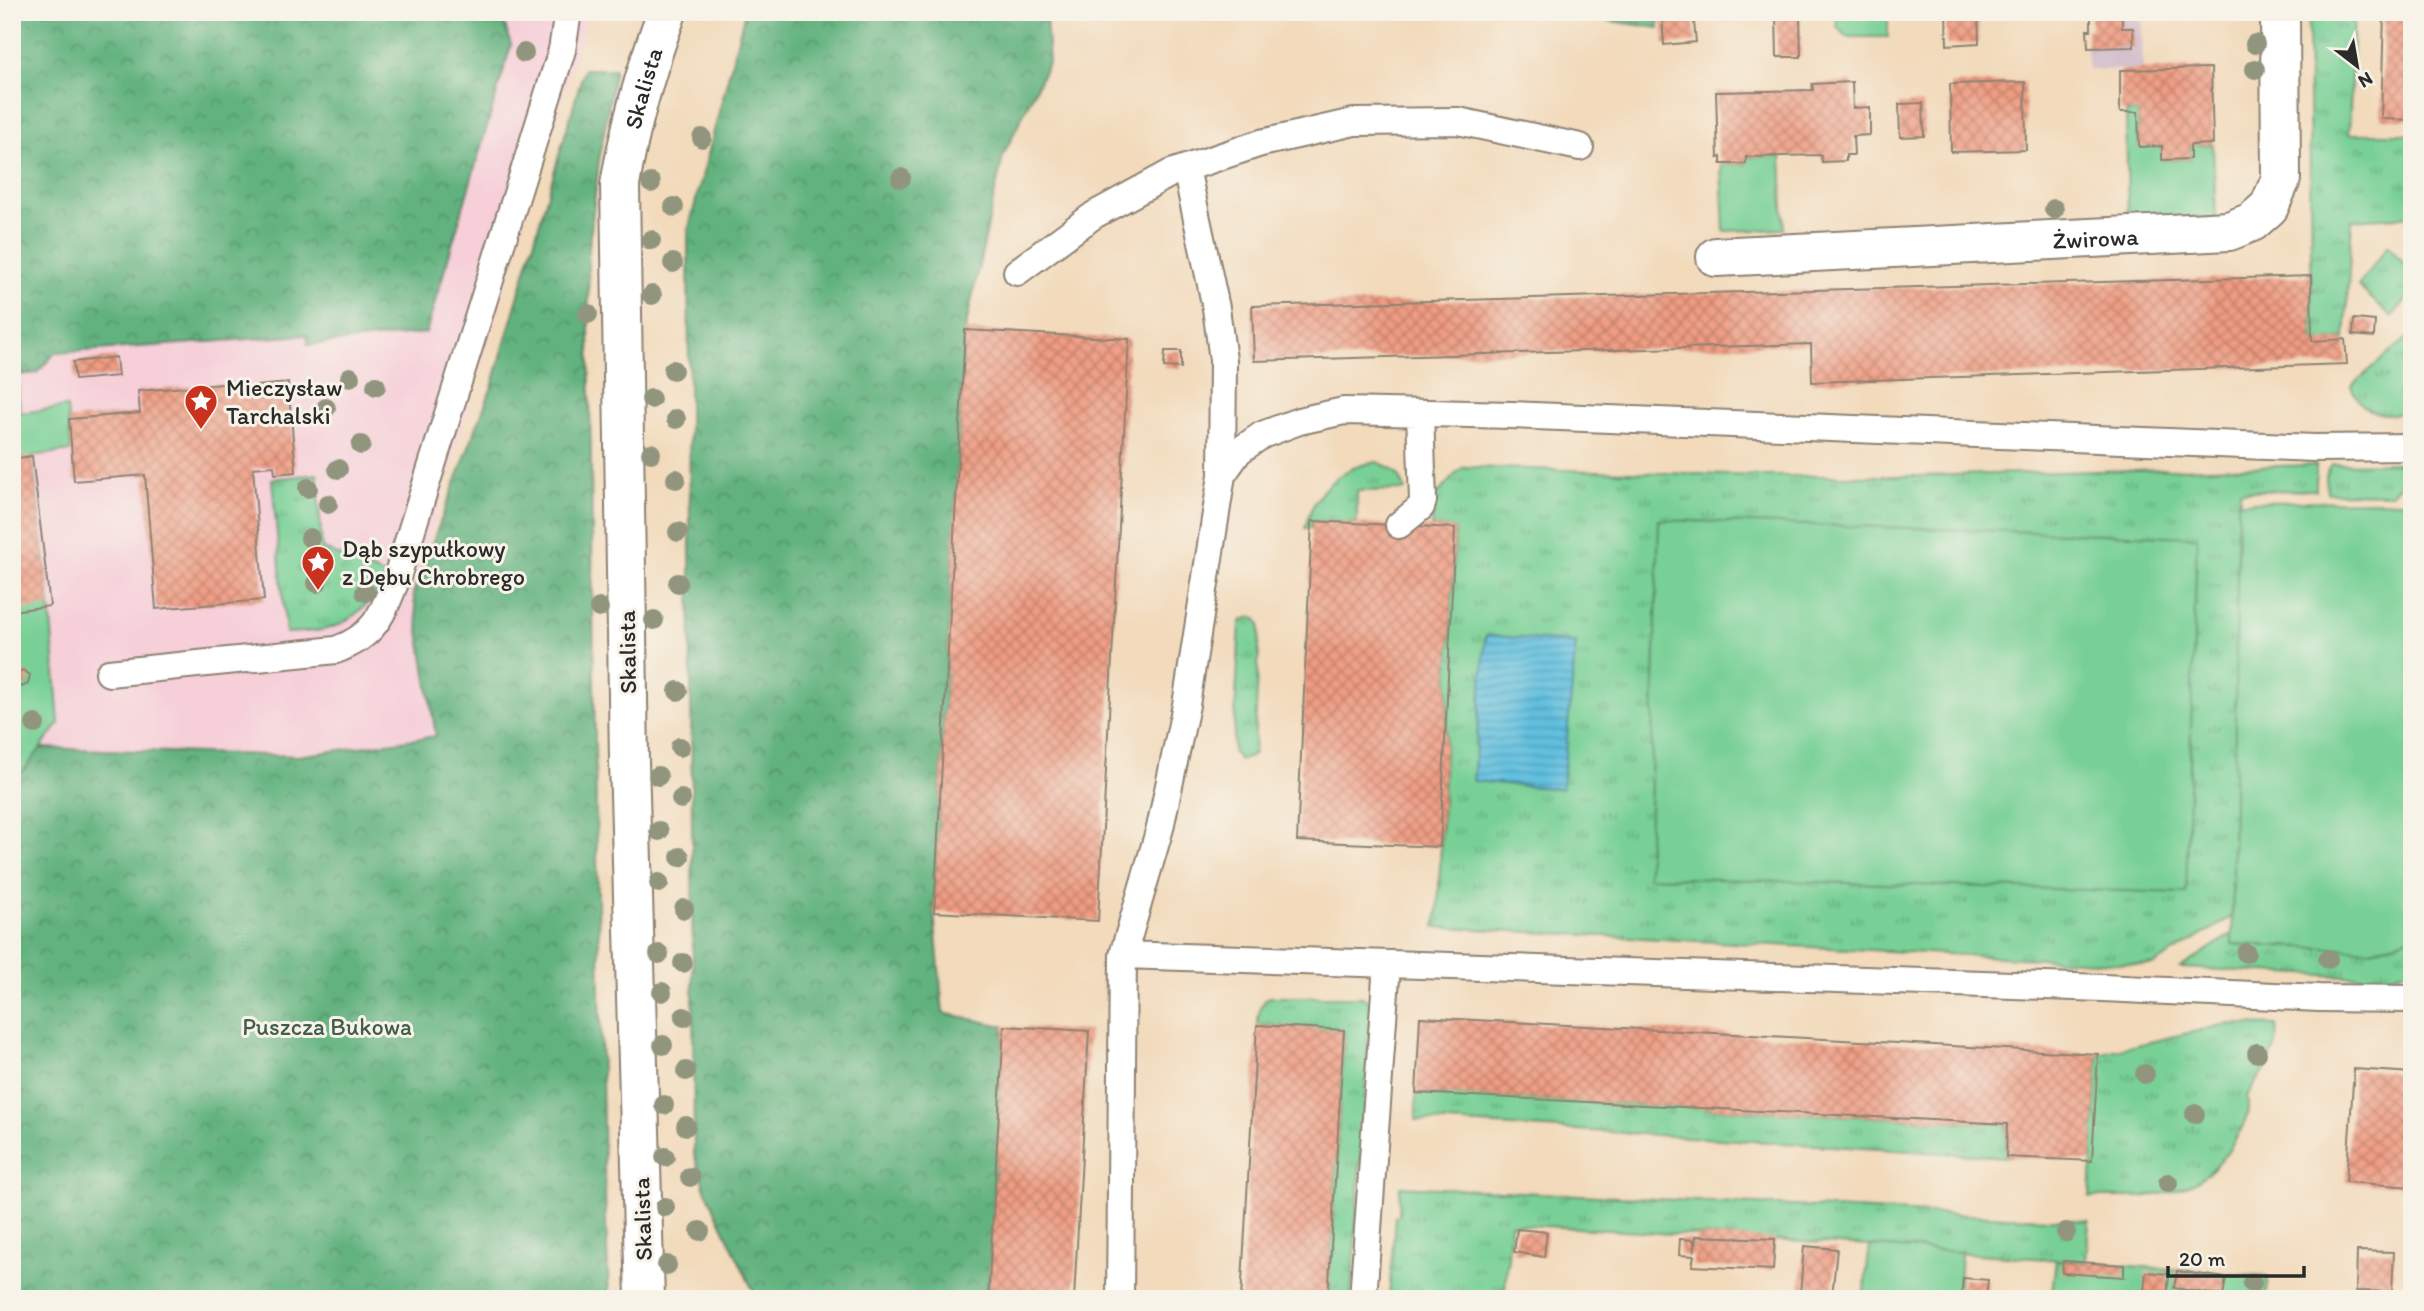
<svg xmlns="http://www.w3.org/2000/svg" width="2424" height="1311" font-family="Itim,sans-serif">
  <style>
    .built { fill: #f6cfd9 }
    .industrial { fill: #d1bdcb }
    .grass { fill: url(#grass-tufts); stroke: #527e60; stroke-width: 2 }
    .forest { fill: url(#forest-crowns); stroke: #466e55; stroke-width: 2 }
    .green { fill: #78d096; stroke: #527e60; stroke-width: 2 }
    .water { fill: url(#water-rules); stroke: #467685; stroke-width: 2 }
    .building { fill: url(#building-cross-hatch) }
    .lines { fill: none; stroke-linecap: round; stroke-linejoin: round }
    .lane-casing { stroke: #8e8273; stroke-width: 30 }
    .street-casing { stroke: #8e8273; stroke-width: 42 }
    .lane { stroke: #fff; stroke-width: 26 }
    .street { stroke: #fff; stroke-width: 38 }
    .tree { fill: #91957d }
    .labels { text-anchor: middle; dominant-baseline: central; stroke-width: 6; stroke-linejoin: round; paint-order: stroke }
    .street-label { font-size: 24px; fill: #2b2b2b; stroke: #f7f3e8 }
    .poi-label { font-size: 24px; fill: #2b2b2b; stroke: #f7f3e8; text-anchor: start }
    .park-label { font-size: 24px; fill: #425d4b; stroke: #f7f3e8 }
  </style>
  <defs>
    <pattern id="grass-tufts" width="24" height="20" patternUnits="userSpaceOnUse" patternTransform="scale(1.75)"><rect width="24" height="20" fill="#78d096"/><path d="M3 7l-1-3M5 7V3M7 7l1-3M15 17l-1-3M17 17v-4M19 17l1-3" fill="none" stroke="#63a97b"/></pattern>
    <pattern id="forest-crowns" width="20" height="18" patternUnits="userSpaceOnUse" patternTransform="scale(1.75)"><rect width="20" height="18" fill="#62b27f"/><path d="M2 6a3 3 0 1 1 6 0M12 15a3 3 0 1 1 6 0" fill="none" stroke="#519168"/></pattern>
    <pattern id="water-rules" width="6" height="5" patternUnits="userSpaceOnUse" patternTransform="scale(1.75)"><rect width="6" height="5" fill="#61c0df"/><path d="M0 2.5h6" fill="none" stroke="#509cb5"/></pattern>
    <pattern id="building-cross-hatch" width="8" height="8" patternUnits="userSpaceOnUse" patternTransform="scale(1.75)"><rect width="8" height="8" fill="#ef9c82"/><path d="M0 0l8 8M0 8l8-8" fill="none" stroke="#c27f6b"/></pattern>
  </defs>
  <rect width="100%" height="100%" fill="#f7f3e8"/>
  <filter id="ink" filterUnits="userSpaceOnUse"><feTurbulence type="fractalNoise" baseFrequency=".0143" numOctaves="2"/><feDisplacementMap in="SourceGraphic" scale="14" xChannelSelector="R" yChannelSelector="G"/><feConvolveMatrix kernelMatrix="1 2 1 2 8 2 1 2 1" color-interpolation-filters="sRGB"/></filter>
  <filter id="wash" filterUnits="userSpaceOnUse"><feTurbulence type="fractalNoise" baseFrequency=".00686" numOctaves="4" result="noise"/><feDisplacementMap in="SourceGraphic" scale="28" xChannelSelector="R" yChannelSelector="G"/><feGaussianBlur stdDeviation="1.57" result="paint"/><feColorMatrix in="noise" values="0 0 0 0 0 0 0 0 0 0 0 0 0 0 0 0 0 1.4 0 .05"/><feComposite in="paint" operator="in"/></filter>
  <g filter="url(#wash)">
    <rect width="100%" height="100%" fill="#f2dabb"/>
    <path class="built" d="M501,12h87l-175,581 23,143 -140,18 -255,-6 -18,23 -11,1v-358l8,-2 -2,-37 19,-2 18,-20 253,-18 1,10 117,-12 85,-288z"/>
    <path class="industrial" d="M2091,12h50l2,57 -55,1 -1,-40 4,-1z"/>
    <path class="grass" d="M2308,12h46l-5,122h63v82l-60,4 -7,119 -33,2z
      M2388,245l24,28v20l-20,24 -34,-31z
      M2412,334v79c-30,2 -48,5 -61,-27z
      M1377,462c15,6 24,12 28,28l-48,1v32l-45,-2 -1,7h-6c8,-36 36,-62 72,-66z
      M2399,463l13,2v8l-21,21 -64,-1 -1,-17 6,-12z
      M2316,465v25l-76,1 -8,426 -79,48 -718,-38 3,-17 17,-381 -23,-2 1,-29c12,-9 17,-22 31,-31l297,9h157z
      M317,474l5,74 66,29c-14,20 -33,44 -58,51 -13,4 -30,4 -44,5l-14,-154z
      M1251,617l5,1 4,7 -6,128 -4,4 -10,3 -7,-8 7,-128 2,-4z
      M2232,934l1,10 138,6 41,-13v32l-30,9 -202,-10z
      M1270,997h92l6,4 3,6 -20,292h-23l16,-268 -87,-6c2,-11 2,-22 13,-28z
      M2227,1024l50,1c4,26 -17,49 -30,71 4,18 -3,29 -13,45 -35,61 -83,56 -144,56l8,-143z
      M1416,1093l591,31 -1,33 -590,-37z
      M1400,1186l689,35 -3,41 -216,-16 -359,-22 -7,75h-115l6,-83 4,-1z"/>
    <path class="forest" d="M12,12h489l10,33 -85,288 -118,12 -1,-10 -252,18 -18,20 -19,2 2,38 -8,1z
      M745,12h363l-62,6 3,43 -46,95 -38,174 -31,582 9,101 61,13 -16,273h-231l-53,-112 -10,-33 -6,-923z
      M1560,12h98l1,16 -99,-14z
      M584,69h31l-16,92 -11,95 8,554 8,356 5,133h-597v-527l11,-1 18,-23 257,8 138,-20 -23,-143 80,-209z"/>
    <path class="green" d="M1836,12h52v25h-41l-10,-10z
      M2126,112h12l1,34h23l1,14 27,-1v-14l23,-1 3,76 -88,2z
      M1781,156l3,73 -60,2 -3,-67h25v-7z
      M67,407l4,44 -39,5 18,150 9,118 -36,47 -11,1v-358z
      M2380,501l32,2v434l-41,13 -139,-6 6,-442z
      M1659,520l538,17 -11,356 -538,-16z
      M1870,1246l91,6 -3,47h-95z
      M2056,1260l212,17 -3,22h-214z"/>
    <path class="water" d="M1486,635l90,8 -14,146 -89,-8z"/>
    <g id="blocks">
      <path class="building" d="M1693,12l3,30 -32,3 -2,-30z
        M1946,12h32l1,31 -32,2z
        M2091,12h31v16h11l1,19 -46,1 -1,-18h4z
        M2384,12h28v108l-31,-1z
        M1776,15h24l1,42h-24z
        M2211,68l2,76 -23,1v14l-28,1v-14l-23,1 -1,-35h-18v-42z
        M1852,82l1,26 17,-1v28l-17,1 1,19h-8v6l-24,1 -1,-7 -75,2v7h-25v-7l-3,1 -2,-66 97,-2 -1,-6z
        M2025,82l1,68 -75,2 -1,-68z
        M1923,103l1,33 -24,1 -1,-33z
        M2311,276l1,65 33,-2 2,25 -535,18 -1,-38 -557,17 -2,-55z
        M2354,319l21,2 -1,16 -21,-2z
        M965,330l164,9 -31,582 -164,-9z
        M1165,351h16v17l-17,-1z
        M116,357l2,19 -43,4 -2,-18z
        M246,382v5l42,-4 8,89 -21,2 -1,-8 -21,2 11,132 -108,9 -11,-134 -71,6 -5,-62 71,-6 -2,-22z
        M32,456l18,150 -38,5v-152z
        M1312,521l143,7 -15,319 -143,-6z
        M23,670l7,5 -2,9 -7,3 -7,-6 1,-8z
        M1420,1017l678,37 -6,107 -86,-4 1,-33 -591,-31z
        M1257,1025l87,5 -16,269h-87z
        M1004,1026l85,5 -15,268h-86z
        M2354,1069l58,4v114l-66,-5z
        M1517,1229l30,3 -3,25 -30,-5z
        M1696,1236l79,3 -2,31 -81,-4 2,-10 -15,-1 1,-16 14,1v13z
        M1804,1246l33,3 -5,47 -32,-2z
        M2357,1251l37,1 -2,40 -36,-1z
        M2063,1261l61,4v12l-62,-4z
        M2177,1271l49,7 -3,18 -49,-8z
        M2146,1272l23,2 -2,25h-24z
        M1963,1278l25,2 -2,19h-25z"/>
    </g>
  </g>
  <g filter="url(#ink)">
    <use href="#blocks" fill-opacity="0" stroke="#8e8273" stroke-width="2"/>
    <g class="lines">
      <defs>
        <path id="lane" d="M1186,168l30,140 7,52 -1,115
          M1017,272l77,-57 77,-42 90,-30 93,-21 104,-1 122,26
          M1399,525l22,-18 2,-6 -3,-88
          M109,673l227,-23c38,-14 46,-34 60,-70l166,-530 6,-38
          M1123,955l37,-127 26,-123 36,-230 17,-24 23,-16 37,-14 45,-10 168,4 803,33 97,-1
          M1120,1299l3,-344 980,33 216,10 93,1
          M1363,1299l24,-335"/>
        <g id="street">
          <path id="s1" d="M1716,257l513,-26 23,-9 17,-15 12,-28 -1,-167"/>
          <path id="s2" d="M645,1299l-16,-538 -9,-576c10,-60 26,-116 47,-173"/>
        </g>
      </defs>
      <use href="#lane" class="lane-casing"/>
      <use href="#street" class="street-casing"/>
      <use href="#lane" class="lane"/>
      <use href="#street" class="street"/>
    </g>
    <g class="tree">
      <circle cx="2255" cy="44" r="10"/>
      <circle cx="524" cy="53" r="10"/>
      <circle cx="2255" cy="69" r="10"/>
      <circle cx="702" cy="138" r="10"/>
      <circle cx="901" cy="178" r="10"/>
      <circle cx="651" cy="183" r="10"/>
      <circle cx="674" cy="207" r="10"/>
      <circle cx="2054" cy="209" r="10"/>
      <circle cx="651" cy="240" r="10"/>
      <circle cx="673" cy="263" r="10"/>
      <circle cx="652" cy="295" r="10"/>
      <circle cx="588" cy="314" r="10"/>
      <circle cx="673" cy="370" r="10"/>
      <circle cx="350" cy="377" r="10"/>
      <circle cx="376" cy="386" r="10"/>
      <circle cx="651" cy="399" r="10"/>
      <circle cx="326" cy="408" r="10"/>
      <circle cx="676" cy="419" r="10"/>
      <circle cx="361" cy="445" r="10"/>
      <circle cx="651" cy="453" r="10"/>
      <circle cx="338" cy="469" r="10"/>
      <circle cx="676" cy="479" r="10"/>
      <circle cx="308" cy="488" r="10"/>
      <circle cx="328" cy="504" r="10"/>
      <circle cx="678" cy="532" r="10"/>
      <circle cx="310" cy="538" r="10"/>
      <circle cx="317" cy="583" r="10"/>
      <circle cx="678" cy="583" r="10"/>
      <circle cx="365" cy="592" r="10"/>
      <circle cx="599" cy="608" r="10"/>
      <circle cx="654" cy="620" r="10"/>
      <circle cx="678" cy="691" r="10"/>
      <circle cx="35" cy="724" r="10"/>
      <circle cx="680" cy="747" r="10"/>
      <circle cx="658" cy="776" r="10"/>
      <circle cx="681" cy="799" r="10"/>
      <circle cx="659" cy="831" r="10"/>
      <circle cx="680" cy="857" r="10"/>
      <circle cx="659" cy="883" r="10"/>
      <circle cx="684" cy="909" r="10"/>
      <circle cx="2246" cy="953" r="10"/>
      <circle cx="659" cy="954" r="10"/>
      <circle cx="2328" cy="959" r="10"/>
      <circle cx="683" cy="963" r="10"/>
      <circle cx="662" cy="992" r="10"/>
      <circle cx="684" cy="1017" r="10"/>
      <circle cx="663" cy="1045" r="10"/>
      <circle cx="2257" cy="1053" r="10"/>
      <circle cx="686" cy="1071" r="10"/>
      <circle cx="2145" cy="1074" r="10"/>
      <circle cx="664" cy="1105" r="10"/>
      <circle cx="2195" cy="1114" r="10"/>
      <circle cx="686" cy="1126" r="10"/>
      <circle cx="665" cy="1157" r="10"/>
      <circle cx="690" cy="1177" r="10"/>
      <circle cx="2168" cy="1183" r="10"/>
      <circle cx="665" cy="1207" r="10"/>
      <circle cx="700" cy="1231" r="10"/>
      <circle cx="2066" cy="1232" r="10"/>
      <circle cx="667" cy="1265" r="10"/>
      <circle cx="2252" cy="1283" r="10"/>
    </g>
  </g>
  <defs>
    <symbol id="sight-pin" viewBox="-11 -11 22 30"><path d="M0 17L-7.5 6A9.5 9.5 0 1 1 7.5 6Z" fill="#c8321e" stroke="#f7f3e8"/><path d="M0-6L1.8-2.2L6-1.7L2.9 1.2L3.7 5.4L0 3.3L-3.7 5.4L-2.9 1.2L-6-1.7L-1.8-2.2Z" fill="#fff"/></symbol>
  </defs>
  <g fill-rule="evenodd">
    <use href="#sight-pin" x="182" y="382" width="38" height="52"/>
    <use href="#sight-pin" x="299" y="543" width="38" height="52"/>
  </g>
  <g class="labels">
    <g class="street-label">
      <text stroke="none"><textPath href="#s2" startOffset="1214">Skalista</textPath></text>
      <text stroke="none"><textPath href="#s1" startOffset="380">Żwirowa</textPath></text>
      <text transform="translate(627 652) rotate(-91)">Skalista</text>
      <text transform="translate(642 1219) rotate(-92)">Skalista</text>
    </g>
    <g class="poi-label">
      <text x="226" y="387">Mieczysław<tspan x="226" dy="28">Tarchalski</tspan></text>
      <text x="342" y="548">Dąb szypułkowy<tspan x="342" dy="28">z Dębu Chrobrego</tspan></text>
    </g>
    <g class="park-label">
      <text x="327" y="1026">Puszcza Bukowa</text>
    </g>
  </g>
  <rect width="2424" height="1311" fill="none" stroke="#f7f3e8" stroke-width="42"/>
  <g transform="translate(2357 66) rotate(149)" stroke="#f7f3e8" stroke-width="5" paint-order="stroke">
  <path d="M0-5L12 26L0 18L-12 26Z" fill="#2b2b2b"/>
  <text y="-10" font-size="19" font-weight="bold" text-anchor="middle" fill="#2b2b2b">N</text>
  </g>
  <path d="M2168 1266v10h136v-10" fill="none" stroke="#2b2b2b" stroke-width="3.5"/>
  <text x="2179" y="1266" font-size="21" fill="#2b2b2b" stroke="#f7f3e8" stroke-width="5" paint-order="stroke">20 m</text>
</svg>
